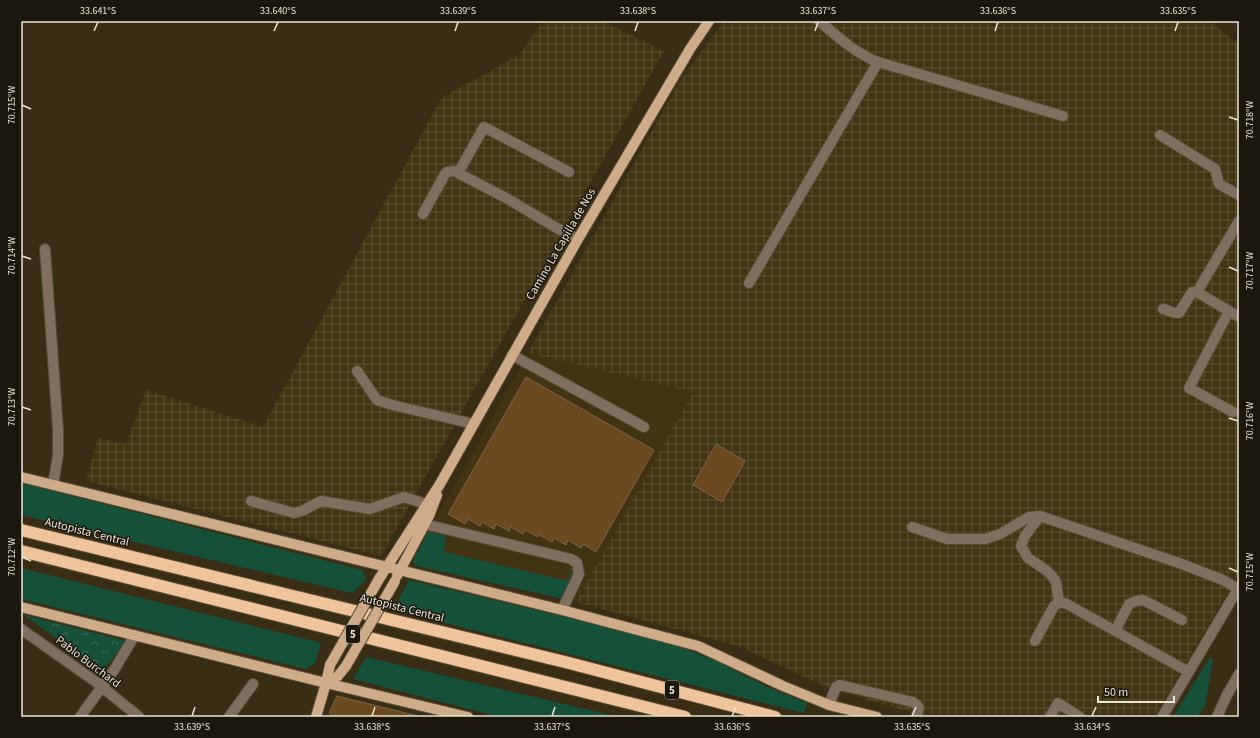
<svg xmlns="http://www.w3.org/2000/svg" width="1260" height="738" font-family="'Source Sans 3',sans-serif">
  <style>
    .built { fill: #423412 }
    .industrial { fill: url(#industrial-grid) }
    .green { fill: #155038 }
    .park { fill: url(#park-crowns) }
    .building { fill: #6b4a1f; stroke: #78644d }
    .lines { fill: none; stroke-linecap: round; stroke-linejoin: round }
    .minor-casing { stroke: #554b34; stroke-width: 12 }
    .major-casing { stroke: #554b34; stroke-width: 12 }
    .highway-casing { stroke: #554b34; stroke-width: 14 }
    .minor { stroke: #806e5e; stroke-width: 10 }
    .major { stroke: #cfac89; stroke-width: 10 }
    .highway { stroke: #efc49a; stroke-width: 12 }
    .major-bridge-casing { stroke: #554b34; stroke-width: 12; stroke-linecap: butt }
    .major-bridge { stroke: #cfac89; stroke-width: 10 }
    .ticks { fill: none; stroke: #ebe5d5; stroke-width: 1.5 }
    .labels { text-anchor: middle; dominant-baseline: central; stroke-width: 3; stroke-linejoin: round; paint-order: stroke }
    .shield { fill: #1c170c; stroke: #ada799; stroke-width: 1 }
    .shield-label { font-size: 11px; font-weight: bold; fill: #ebe5d5 }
    .street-label { font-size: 12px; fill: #ebe5d5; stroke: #1c170c }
    .neatline { fill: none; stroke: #ebe5d5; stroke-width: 1.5 }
    .ticks-label { font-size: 10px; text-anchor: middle; fill: #ebe5d5 }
  </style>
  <defs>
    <pattern id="industrial-grid" width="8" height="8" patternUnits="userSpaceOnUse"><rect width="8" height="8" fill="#423412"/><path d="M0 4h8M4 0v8" fill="none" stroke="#5d5134"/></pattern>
    <pattern id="park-crowns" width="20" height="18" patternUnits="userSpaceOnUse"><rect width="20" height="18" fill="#155038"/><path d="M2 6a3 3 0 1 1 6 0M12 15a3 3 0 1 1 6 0" fill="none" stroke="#376954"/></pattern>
  </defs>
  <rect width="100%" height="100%" fill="#392e15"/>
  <path class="built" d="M528,353l166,39 -118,210 -159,-36 -4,-3 2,-6z"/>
  <path class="industrial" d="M543,21h59l62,30 -283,505 -295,-75 12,-43 28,6 20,-54 117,37 179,-330 47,-25 31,-18z
    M724,21h485l30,23v529l-85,144h-225l-51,-14 -48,-15 -24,-10 -65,-31 -165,-45 117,-210 -165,-39 152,-272z"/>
  <path class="green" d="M21,483l341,87 3,6v5l-13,12 -331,-78z
    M428,532l18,4 -2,16 124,29 4,-13 4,2 -12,29 -147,-33 -4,-3 2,-6z
    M21,568l300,75 -6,20 -9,6 -285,-70z
    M409,580l249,59 58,22 53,27 38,15 -3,10 -411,-103z
    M366,657l253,60h-119l-147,-38z
    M1210,657l3,3 -8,46 -8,11h-24z"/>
  <path class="park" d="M24,615l102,26 -24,31z"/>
  <path class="building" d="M526,377l128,73 -58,102 -13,-8 -2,4 -13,-8 -2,5 -12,-7 -2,4 -13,-7 -1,2 -13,-7 -2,4 -12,-7 -2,4 -13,-7 -2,5 -12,-7 -2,4 -12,-7 -3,5 -17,-10z
    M716,444l29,17 -23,41 -29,-17z
    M337,696l85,21h-87l-6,-4z"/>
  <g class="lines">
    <defs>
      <path id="minor" d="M819,21c19,16 36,32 59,41l185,54
        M1160,135l55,34 4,15 20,11
        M458,173l26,-46 85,45
        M423,214l22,-40 2,-2 7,-1 54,28 47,28 23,12
        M45,249l13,180v26l-5,30
        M749,283l129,-221
        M1197,292l42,-71
        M1163,309c6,1 10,5 16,4l13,-21h5l42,25
        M1229,311l-40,77 44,24
        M512,355l132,72
        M357,371l20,29 15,5 82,19
        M251,501l43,12 8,-2 19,-10 49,8 34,-12 22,7
        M1040,516l-15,20 -4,10 7,12 18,12 6,6 4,6 3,21
        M424,524l147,35 6,4 2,11 -17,36
        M912,527l35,12h38l15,-5 29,-17 11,-1 139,47 44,17 15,9
        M21,629l75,53 43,35
        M1115,631l14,-27 7,-3 7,-1 39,20
        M1035,641l19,-35 5,-3h6l124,69
        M829,705l7,-18 4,-2 73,17 4,3 2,3 -3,9
        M80,717l34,-47 21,-35
        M229,717l24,-33
        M1050,717l8,-14 22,14
        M1162,717l77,-130
        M1217,717l10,-22 12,-21"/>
      <path id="major" d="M21,477l541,133 136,36 85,40 46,19 48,12
        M397,576l32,-60 8,-21
        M379,579l61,-95 138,-245 112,-190 19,-28
        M21,607l305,76 142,34
        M326,683l12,-7 8,-10
        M316,717l10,-34 4,-18"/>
      <path id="highway" d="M21,530l548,133 206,54
        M21,551l664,166"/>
    </defs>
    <use href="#minor" class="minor-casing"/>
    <use href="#major" class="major-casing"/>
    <use href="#highway" class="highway-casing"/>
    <use href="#minor" class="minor"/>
    <use href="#major" class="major"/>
    <use href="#highway" class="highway"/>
    <defs>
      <path id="major-bridge" d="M330,665l49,-86
        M346,666l49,-85"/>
    </defs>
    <use href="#major-bridge" class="major-bridge-casing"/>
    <use href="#major-bridge" class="major-bridge"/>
  </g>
  <path class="ticks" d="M94,31l4,-9M274,31l4,-9M455,31l3,-9M635,31l3,-9M815,31l3,-9M995,31l3,-9M1175,31l3,-9M22,105l9,4M1229,117l9,3M22,256l9,3M1229,267l9,4M22,407l9,3M1229,418l9,3M22,557l9,4M1229,568l9,4M192,716l3,-9M372,716l3,-9M552,716l3,-9M732,716l4,-9M912,716l4,-9M1092,716l4,-9"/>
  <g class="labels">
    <g class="shield">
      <rect x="346" y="625" width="14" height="18" rx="3"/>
      <rect x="665" y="681" width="14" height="18" rx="3"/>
    </g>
    <g class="shield-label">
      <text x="353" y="634">5</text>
      <text x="672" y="690">5</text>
    </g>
    <g class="street-label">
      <text transform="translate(561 244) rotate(-60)">Camino La Capilla de Nos</text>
      <text transform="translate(87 532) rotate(14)">Autopista Central</text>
      <text transform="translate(402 608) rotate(14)">Autopista Central</text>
      <text transform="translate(88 662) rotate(37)">Pablo Burchard</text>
    </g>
  </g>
  <rect width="1260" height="738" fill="none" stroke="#1c170c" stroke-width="44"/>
  <path d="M1098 696v6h76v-6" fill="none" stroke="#ebe5d5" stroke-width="2"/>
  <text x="1104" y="696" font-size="12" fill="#ebe5d5" stroke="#1c170c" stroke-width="3" paint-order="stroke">50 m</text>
  <rect x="22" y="22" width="1216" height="694" class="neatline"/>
  <g class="ticks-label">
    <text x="98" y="14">33.641°S</text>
    <text x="278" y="14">33.640°S</text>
    <text x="458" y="14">33.639°S</text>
    <text x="638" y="14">33.638°S</text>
    <text x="818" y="14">33.637°S</text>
    <text x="998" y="14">33.636°S</text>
    <text x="1178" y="14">33.635°S</text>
    <text transform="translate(11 105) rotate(-90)" y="4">70.715°W</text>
    <text transform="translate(1249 120) rotate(-90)" y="4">70.718°W</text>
    <text transform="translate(11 256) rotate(-90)" y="4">70.714°W</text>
    <text transform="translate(1249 271) rotate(-90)" y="4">70.717°W</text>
    <text transform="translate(11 407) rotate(-90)" y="4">70.713°W</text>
    <text transform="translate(1249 421) rotate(-90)" y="4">70.716°W</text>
    <text transform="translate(11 557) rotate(-90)" y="4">70.712°W</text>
    <text transform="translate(1249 572) rotate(-90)" y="4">70.715°W</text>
    <text x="192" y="730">33.639°S</text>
    <text x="372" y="730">33.638°S</text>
    <text x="552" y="730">33.637°S</text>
    <text x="732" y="730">33.636°S</text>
    <text x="912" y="730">33.635°S</text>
    <text x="1092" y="730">33.634°S</text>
  </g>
</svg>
